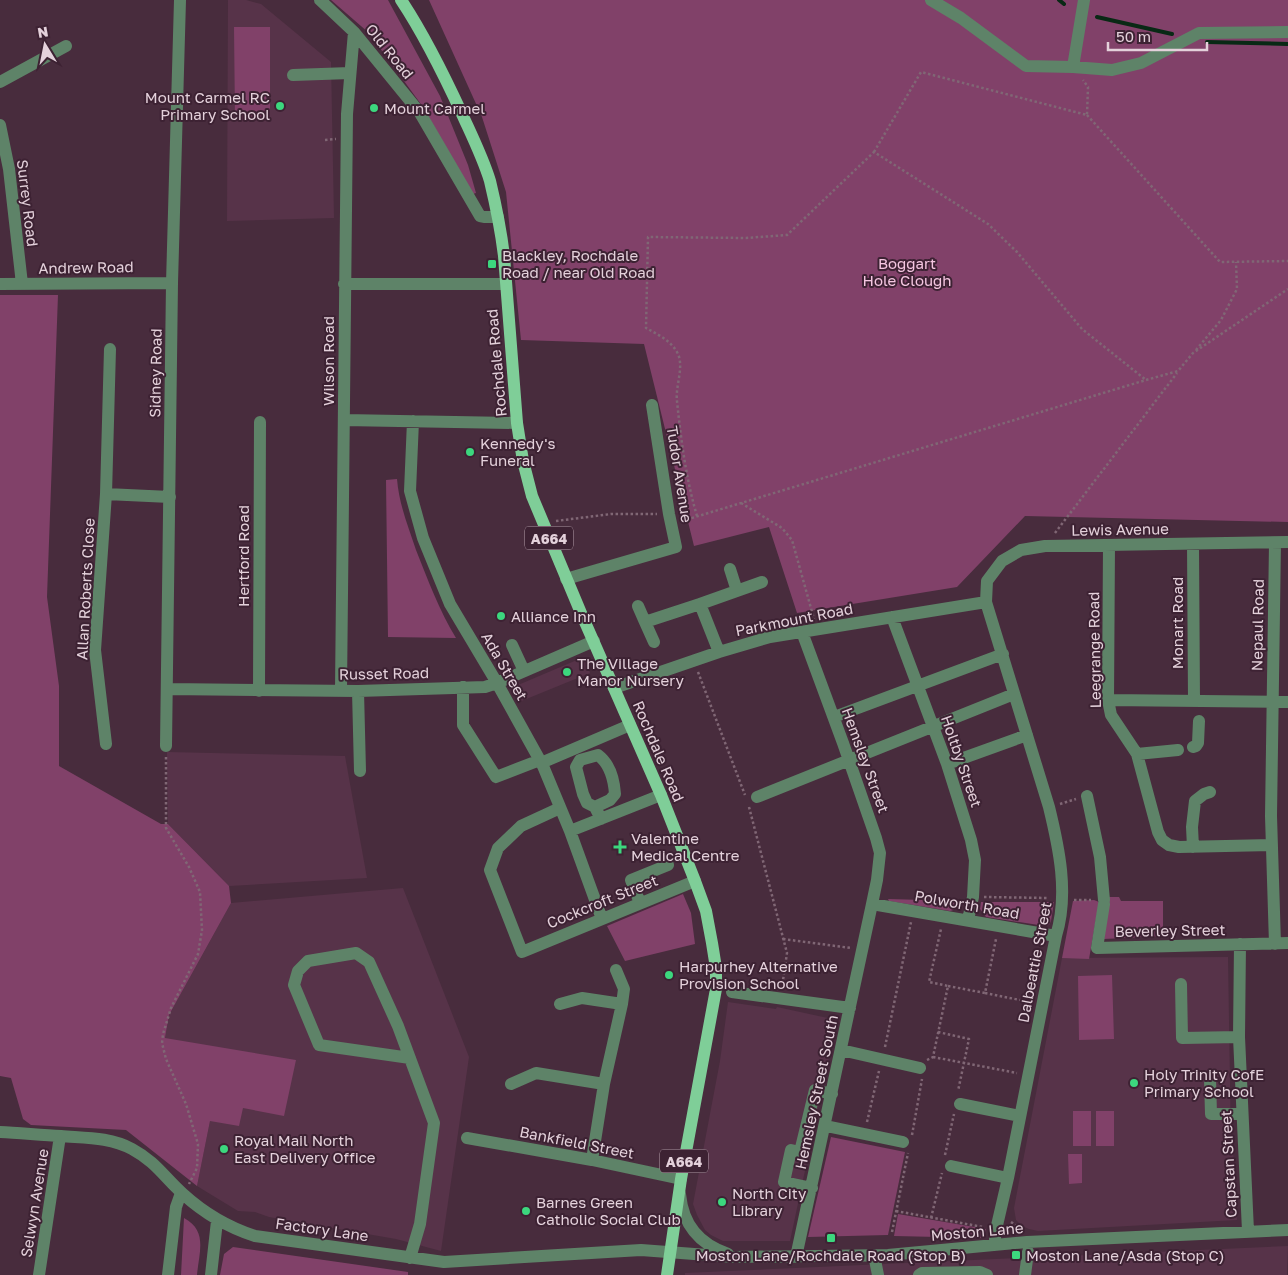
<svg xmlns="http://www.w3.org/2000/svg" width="1288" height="1275" font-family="'Golos Text',sans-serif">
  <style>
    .built { fill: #573349 }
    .green { fill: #814169 }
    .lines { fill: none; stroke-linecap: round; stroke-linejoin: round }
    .stream { stroke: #092915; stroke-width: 4 }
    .path { stroke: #806775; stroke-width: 2.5; stroke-dasharray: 2.5 2.5; stroke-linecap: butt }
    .minor { stroke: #5e8368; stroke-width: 12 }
    .major { stroke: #7fce98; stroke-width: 12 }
    .poi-dot { fill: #3cd77e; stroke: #3d2233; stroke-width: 2 }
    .labels { text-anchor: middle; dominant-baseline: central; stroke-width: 4; stroke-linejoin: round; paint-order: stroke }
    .shield { fill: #3d2233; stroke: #b29ca9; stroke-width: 1 }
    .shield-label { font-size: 14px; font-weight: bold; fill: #e4d1db }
    .street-label { font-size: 15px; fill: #e4d1db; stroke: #3d2233 }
    .poi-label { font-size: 15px; fill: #e4d1db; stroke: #3d2233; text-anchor: start }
    .park-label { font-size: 15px; fill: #f5c6e1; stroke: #3d2233 }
  </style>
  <rect width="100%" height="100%" fill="#482c3d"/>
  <path class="built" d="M228,0h18l15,4 70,58 3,156 -107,3z
    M584,657l6,16 -71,29 -8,-14z
    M167,752l178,4 22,122 -138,8 -61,-62z
    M403,888l66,169 -28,194 -45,-12 -127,-22 -14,-5 -17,-1 -41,-25 13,-65 -45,-83 4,-23 62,-112z
    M1228,957l3,189 2,3 4,71 -199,11 -9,-2 -7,-3 -6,-6 -2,-12 48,-250z
    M728,1002l48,7 1,-2 60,13 -47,221h-67l-12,-6 -6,-5 -8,-15 -4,-11 27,-143z
    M1288,1246l-1,29h-602v-2z"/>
  <path class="green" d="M331,0h57l52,96 28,69 8,28 -3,1 -50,-87 -54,-74z
    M429,0h859v522l-263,-6 -68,71 -160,26 -28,-86 -75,19 -50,-202 -123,-4 -15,-148 -24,-75z
    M270,27v93h-35l-1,-93z
    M0,295h58l-11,302 12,89v80l102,58h7l61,62 2,17 -62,112 -4,23 131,22 -12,56 -41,-8 -4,18 -29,-5 -13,65 -71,-56 -95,-5 -8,-6 -12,-41 -11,-2z
    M397,479c2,25 11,47 19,71 12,30 23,60 40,88l-68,-1 -2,-157z
    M683,894l8,19 4,31 -70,17 -18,-35z
    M1108,897h11l2,4h42v35l-59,3z
    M888,899l71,2c-2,6 -3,9 -9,10l-61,-10z
    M1094,900l5,2 -10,57 -27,-1 11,-57z
    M981,902h73l-3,19 -2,4 -4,1 -59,-9 -6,-8z
    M1112,975l2,64 -35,1 -1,-64z
    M1073,1111h18v35h-18z
    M1096,1111h18v35h-18z
    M831,1137l74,15 -17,83 -80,2z
    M1068,1154h14v29l-13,1z
    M898,1214l88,15 -2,9 -90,-2z
    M184,1218c24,13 15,34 13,57h-16z
    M233,1247l175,25v3h-188l4,-21z"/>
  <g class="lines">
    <path class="stream" d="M1059,0l5,4
      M1097,17l75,17
      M1207,42l81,2"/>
    <path class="path" d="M1087,115l133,147 68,-1
      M325,140l11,-1
      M874,152l47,-80 166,43 1,-28 -5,-7
      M1196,350l25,-30 16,-31 -1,-27
      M741,503l41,25 10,12 22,79
      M697,516c-11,-37 -16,-76 -20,-115 -2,-15 8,-35 0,-49 -7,-12 -20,-18 -31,-24l2,-91 98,1 41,-3 87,-83 114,72 29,28 65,77 64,51
      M556,521l55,-7h46
      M682,521l464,-141 32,-9 15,-18 95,-64
      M1055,533l122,-160
      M698,672l47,123
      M166,757v71l23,39 11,25 2,38 -4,24 -27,54 -8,26 -1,9 4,16 20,45 12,40 -1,24 -8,16
      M1060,804l16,-5
      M749,807l38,146 -5,34
      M984,897l65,1
      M1074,900h17
      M783,939l68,9
      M948,986l37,7 11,-54
      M985,993l45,9
      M938,1032l31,7 -11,52
      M885,1047l26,-125
      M933,1057l84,16
      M927,1060l6,-3 15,-71 -19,-4 12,-53
      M867,1122l12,-51
      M912,1135l10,-56
      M945,1155l9,-41
      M896,1211l87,16
      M931,1218l11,-45
      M1011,1222l12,8
      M892,1232l16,-79"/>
    <path class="minor" d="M320,0l34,32 66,81 60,103 5,1h13
      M931,0l30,18 65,48 47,1 39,3 29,-7 58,-30 89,-1
      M1073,67l11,-67
      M293,75l57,-2
      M0,82l66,-36
      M0,125l9,44 13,115
      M0,284l172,-1
      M344,284h162
      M344,420l173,3
      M413,421l-3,70 13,47 27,66 47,79 46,83 27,65 32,88
      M106,494l64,3
      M1275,543l-4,273 4,128
      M1109,545l-1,155 3,15 26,39 21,78 4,8 7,5 10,2 93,-2
      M1193,545l1,156
      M730,569l7,22
      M566,579l110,-32 -7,-33 -17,-109
      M700,604l62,-22
      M638,606l7,16 55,-18 19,48
      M892,617l55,147 24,76 4,20 -2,37 -5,23
      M645,622l9,20
      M512,645l12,26
      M463,687v38l33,52 44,-17
      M614,688l105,-36 51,-15 216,-35
      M167,689l191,2 127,-4 12,-4 97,-42
      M341,690l6,-576 7,-82
      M259,691l1,-269
      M358,691l2,80
      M1108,700l180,2
      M834,717l169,-63
      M106,744l-11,-94 11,-156 4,-145
      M166,746l6,-463 8,-283
      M1193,747l3,-1 2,-3 1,-22
      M1137,754l41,-4
      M541,763l89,-38
      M947,764l80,-29
      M1087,796l13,61 4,43
      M757,797l257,-103
      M595,807l15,-7 5,-6c-1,-14 -5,-30 -17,-39l-18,5 -4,7 7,27 4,9 8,4 6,12
      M560,808l-39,18 -23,22 -8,22 32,82 173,-71
      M570,831l91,-36
      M1193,847l-1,-20 3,-26 9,-7 6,-2
      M640,903l-9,-23 37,-15
      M872,904l184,32
      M1104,904l-7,44 191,-5
      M1240,944l-1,93 9,194
      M616,970l8,19 -2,15
      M1181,984l1,54 57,-1
      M732,992l118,16
      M560,1004l22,-6 40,6 -18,80 -12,76
      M841,1050l79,18
      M1210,1078l1,36h31
      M511,1084l25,-11 68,11
      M960,1104l60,12
      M826,1126l77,16
      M0,1132c20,1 41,3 61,4 24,2 49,1 71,13 24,13 32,28 51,45 22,20 44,33 72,42l189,26 197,-12 93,7 154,-2 139,-13 261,-12
      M467,1138l125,22 89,19
      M951,1166l57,12
      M812,1188l-28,-6 7,-32 9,2 15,-62 17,4
      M680,1194c3,31 19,50 48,60
      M995,1245v-11l13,-56 48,-242c13,-42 3,-88 -7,-129l-63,-205 1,-21 15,-20 19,-11 24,-4 243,-4
      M874,1255l4,20
      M796,1257l76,-353 5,-24 3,-27 -4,-15 -33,-95 -41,-111
      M410,1258l10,-34 14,-101 -36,-97 -29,-64 -13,-9 -48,8 -10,10 -4,14 25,60 91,13
      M39,1275l21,-139
      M168,1275l8,-68 5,-14
      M211,1275l6,-54
      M919,1275l3,-2 58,-1 7,3
      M1025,1275l3,-23"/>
    <path class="major" d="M401,0c24,36 43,75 61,114 10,22 21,44 28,67 6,25 11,50 14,75l13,167 6,38 9,35 49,117 80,182 34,86 11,30 6,32 4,25v21l-35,190 -14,96"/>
  </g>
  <g class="poi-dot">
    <circle cx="280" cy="106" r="5"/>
    <circle cx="374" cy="108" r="5"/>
    <rect x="487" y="259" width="10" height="10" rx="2.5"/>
    <circle cx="470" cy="452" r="5"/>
    <circle cx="501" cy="616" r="5"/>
    <circle cx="567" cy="672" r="5"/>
    <path d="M617.5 839.5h5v5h5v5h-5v5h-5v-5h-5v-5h5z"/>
    <circle cx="669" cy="975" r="5"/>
    <circle cx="1134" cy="1083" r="5"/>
    <circle cx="224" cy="1149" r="5"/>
    <circle cx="722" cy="1202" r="5"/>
    <circle cx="526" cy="1211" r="5"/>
    <rect x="826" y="1233" width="10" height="10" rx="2.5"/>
    <rect x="1011" y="1250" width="10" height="10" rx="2.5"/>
  </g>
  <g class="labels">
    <g class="shield">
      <rect x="525" y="526.5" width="48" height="23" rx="4"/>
      <rect x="660" y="1149.5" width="48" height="23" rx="4"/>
    </g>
    <g class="shield-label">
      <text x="549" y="538">A664</text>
      <text x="684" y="1161">A664</text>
    </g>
    <g class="street-label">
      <text transform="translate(390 51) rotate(51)">Old Road</text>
      <text transform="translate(28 203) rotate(83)">Surrey Road</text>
      <text transform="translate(86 267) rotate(-1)">Andrew Road</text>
      <text transform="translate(328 361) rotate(-90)">Wilson Road</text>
      <text transform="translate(496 363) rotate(-95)">Rochdale Road</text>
      <text transform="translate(155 373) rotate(-89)">Sidney Road</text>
      <text transform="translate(680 474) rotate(81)">Tudor Avenue</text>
      <text transform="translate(1120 529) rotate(-1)">Lewis Avenue</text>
      <text transform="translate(243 556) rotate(-90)">Hertford Road</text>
      <text transform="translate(85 589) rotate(-87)">Allan Roberts Close</text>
      <text transform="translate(794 619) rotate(-11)">Parkmount Road</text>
      <text transform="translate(1177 623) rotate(-90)">Monart Road</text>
      <text transform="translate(1257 625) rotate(-89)">Nepaul Road</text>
      <text transform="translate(1094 650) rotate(-91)">Leegrange Road</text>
      <text transform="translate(505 666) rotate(60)">Ada Street</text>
      <text transform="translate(384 673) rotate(-1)">Russet Road</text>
      <text transform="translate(659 751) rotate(67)">Rochdale Road</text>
      <text transform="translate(866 760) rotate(70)">Hemsley Street</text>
      <text transform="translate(962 761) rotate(71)">Holtby Street</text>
      <text transform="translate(602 901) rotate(-22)">Cockcroft Street</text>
      <text transform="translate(967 904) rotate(10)">Polworth Road</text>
      <text transform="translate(1170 930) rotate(-1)">Beverley Street</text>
      <text transform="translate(1034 962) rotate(-79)">Dalbeattie Street</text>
      <text transform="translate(816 1092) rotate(-78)">Hemsley Street South</text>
      <text transform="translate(577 1142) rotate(11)">Bankfield Street</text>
      <text transform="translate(1228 1164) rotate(-93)">Capstan Street</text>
      <text transform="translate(34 1203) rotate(-81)">Selwyn Avenue</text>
      <text transform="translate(322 1229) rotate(8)">Factory Lane</text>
      <text transform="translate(977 1231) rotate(-5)">Moston Lane</text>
    </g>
    <g class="poi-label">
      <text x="270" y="97" text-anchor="end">Mount Carmel RC<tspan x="270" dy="17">Primary School</tspan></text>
      <text x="384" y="108">Mount Carmel</text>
      <text x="502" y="255">Blackley, Rochdale<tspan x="502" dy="17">Road / near Old Road</tspan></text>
      <text x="480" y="443">Kennedy's<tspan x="480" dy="17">Funeral</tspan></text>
      <text x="511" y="616">Alliance Inn</text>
      <text x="577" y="663">The Village<tspan x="577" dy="17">Manor Nursery</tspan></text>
      <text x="631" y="838">Valentine<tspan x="631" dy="17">Medical Centre</tspan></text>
      <text x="679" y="966">Harpurhey Alternative<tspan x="679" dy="17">Provision School</tspan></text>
      <text x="1144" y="1074">Holy Trinity CofE<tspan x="1144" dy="17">Primary School</tspan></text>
      <text x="234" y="1140">Royal Mail North<tspan x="234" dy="17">East Delivery Office</tspan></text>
      <text x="732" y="1193">North City<tspan x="732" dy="17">Library</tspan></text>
      <text x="536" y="1202">Barnes Green<tspan x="536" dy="17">Catholic Social Club</tspan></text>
      <text x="831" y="1255" text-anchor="middle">Moston Lane/Rochdale Road (Stop B)</text>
      <text x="1026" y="1255">Moston Lane/Asda (Stop C)</text>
    </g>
    <g class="park-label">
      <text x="907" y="263">Boggart<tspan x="907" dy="17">Hole Clough</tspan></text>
    </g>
  </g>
  <g transform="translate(45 45) rotate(350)" stroke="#3d2233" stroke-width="4" paint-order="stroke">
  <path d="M0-4L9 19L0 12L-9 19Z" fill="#e4d1db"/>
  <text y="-8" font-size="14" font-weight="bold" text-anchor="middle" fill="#e4d1db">N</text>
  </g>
  <path d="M1108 42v8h99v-8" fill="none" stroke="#e4d1db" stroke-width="2.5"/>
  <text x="1116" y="42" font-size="15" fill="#e4d1db" stroke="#3d2233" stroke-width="4" paint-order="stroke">50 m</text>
</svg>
